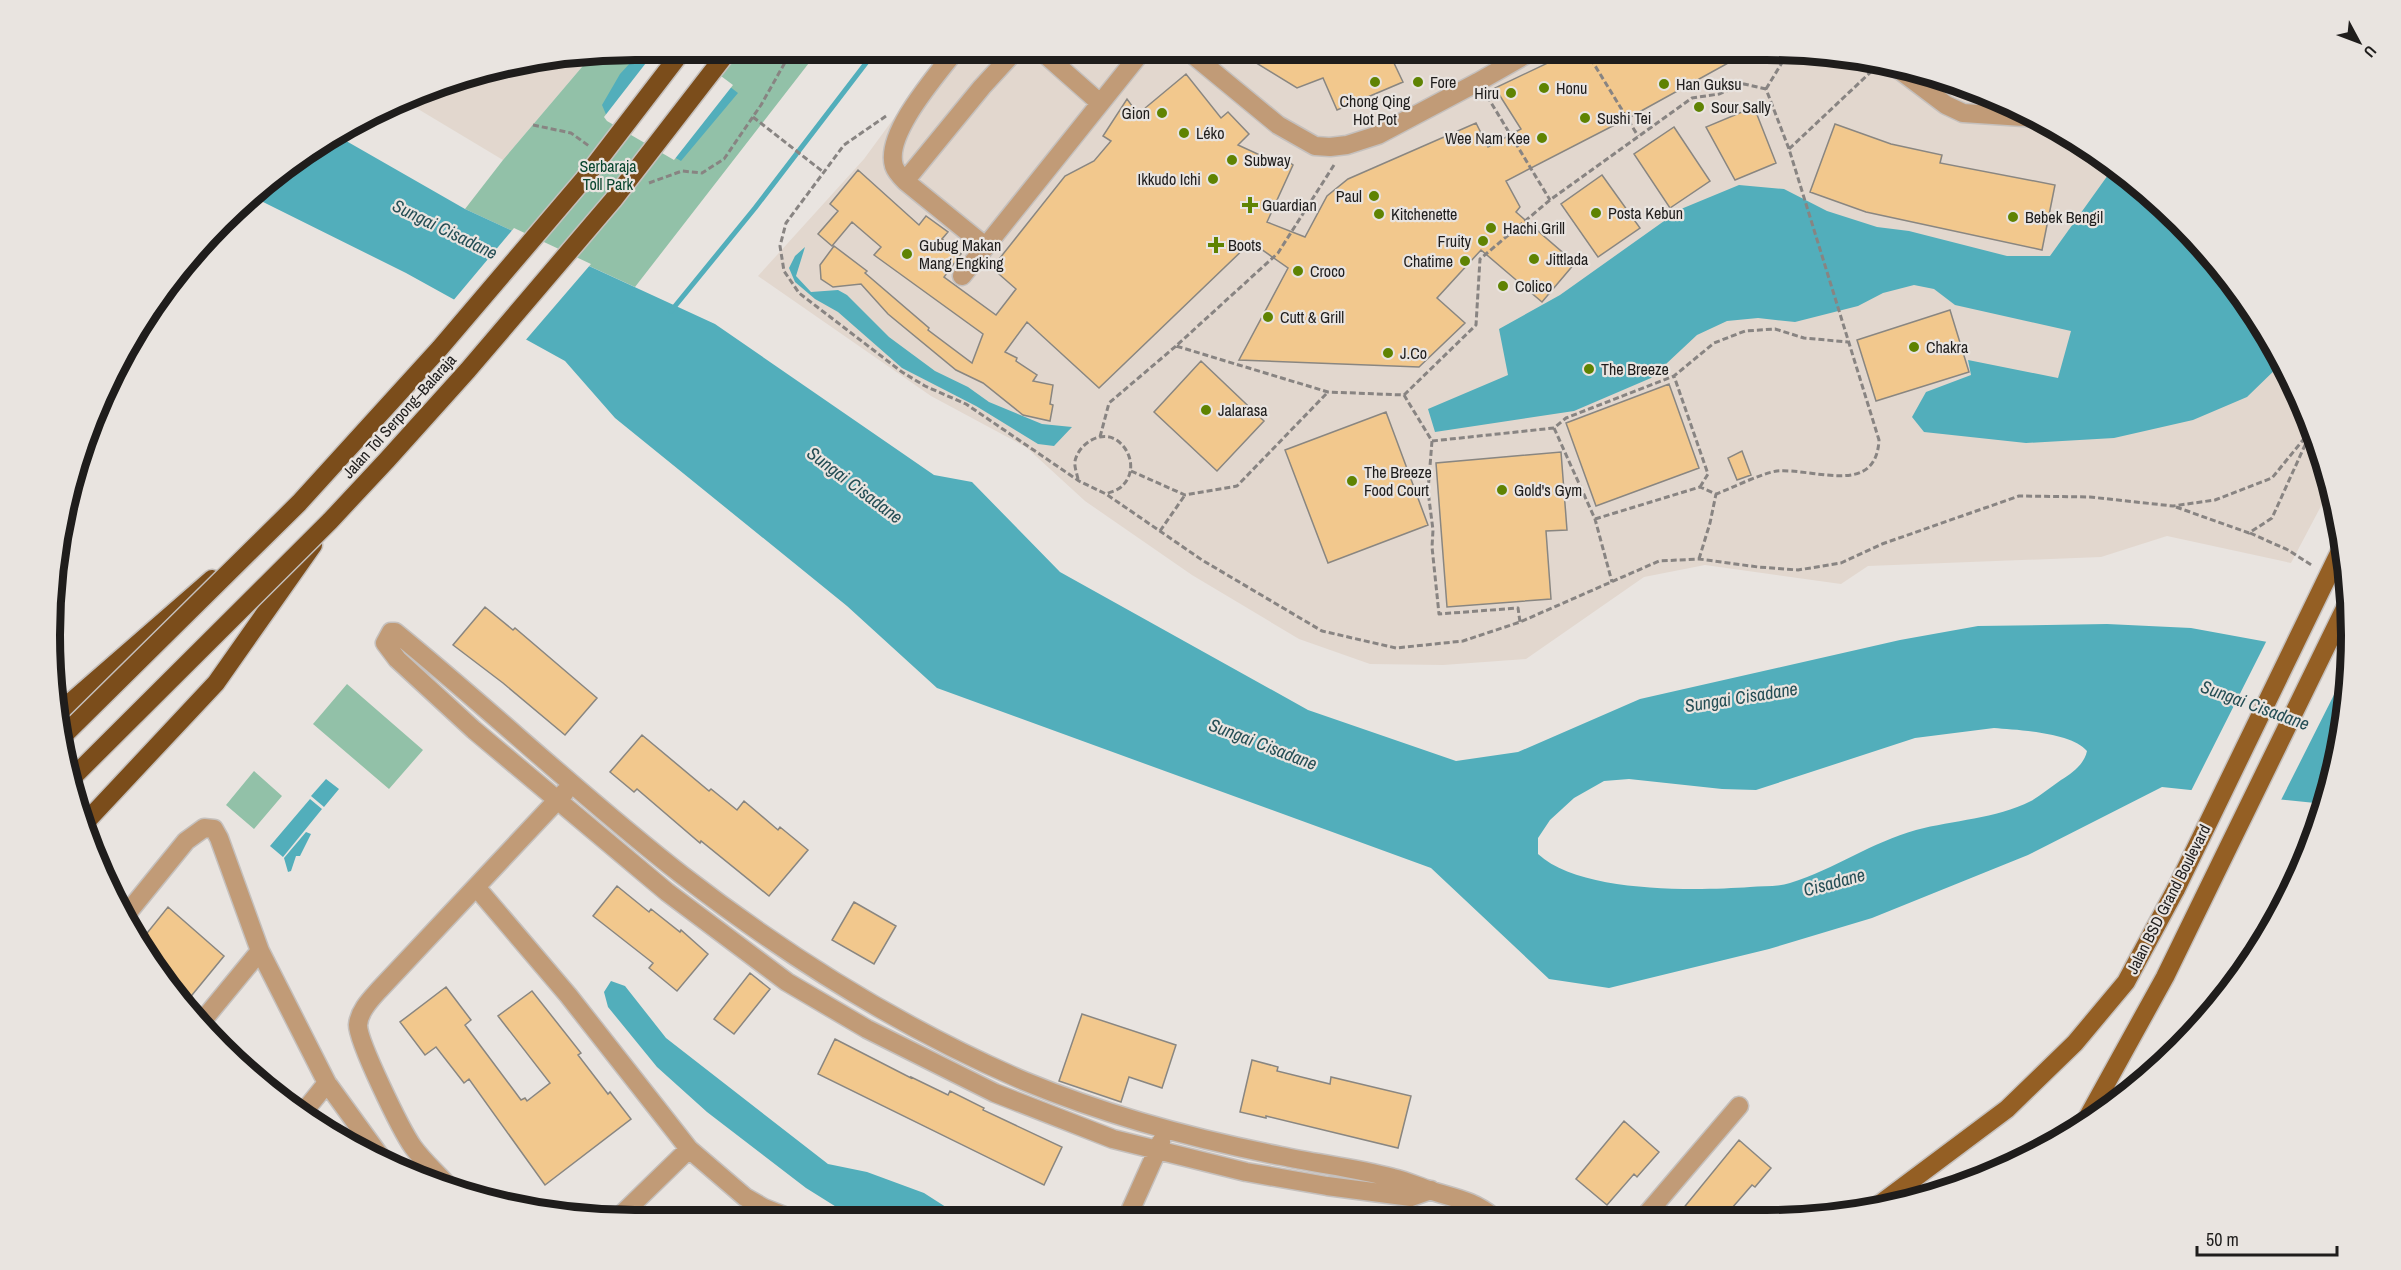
<svg xmlns="http://www.w3.org/2000/svg" width="2401" height="1270" font-family="'Archivo Narrow',sans-serif">
  <style>
    .built { fill: #e2d7ce }
    .green { fill: #92c1a8 }
    .water { fill: #52aebb; fill-rule: evenodd }
    .pier { fill: #e9e4e0 }
    .lines { fill: none; stroke-linecap: round; stroke-linejoin: round }
    .stream { stroke: #52aebb; stroke-width: 5 }
    .building { fill: #f2c88d; stroke: #898681; stroke-width: 1.5 }
    .minor-casing { stroke: #c5c0bd; stroke-width: 21 }
    .major-casing { stroke: #c5c0bd; stroke-width: 21 }
    .highway-casing { stroke: #c5c0bd; stroke-width: 21 }
    .path { stroke: #888482; stroke-width: 3; stroke-dasharray: 6 3; stroke-linecap: butt }
    .minor { stroke: #c19b77; stroke-width: 18 }
    .major { stroke: #945f24; stroke-width: 18 }
    .highway { stroke: #7b4d1b; stroke-width: 18 }
    .major-bridge-casing { stroke: #c5c0bd; stroke-width: 21; stroke-linecap: butt }
    .highway-bridge-casing { stroke: #c5c0bd; stroke-width: 21; stroke-linecap: butt }
    .major-bridge { stroke: #945f24; stroke-width: 18 }
    .highway-bridge { stroke: #7b4d1b; stroke-width: 18 }
    .poi-dot { fill: #5f8302; stroke: #e9e4e0; stroke-width: 2 }
    .labels { text-anchor: middle; dominant-baseline: central; stroke-width: 4.5; stroke-linejoin: round; paint-order: stroke }
    .poi-label { font-size: 16px; fill: #1f1d1c; stroke: #e9e4e0; text-anchor: start }
    .park-label { font-size: 16px; fill: #09452e; stroke: #e9e4e0 }
    .street-label { font-size: 16px; fill: #1f1d1c; stroke: #e9e4e0 }
    .water-label { font-size: 18px; font-style: italic; fill: #254e55; stroke: #e9e4e0 }
    .rim { fill: none; stroke: #1f1d1c; stroke-width: 8 }
  </style>
  <rect width="100%" height="100%" fill="#e9e4e0"/>
  <path class="built" d="M944,50l860,1 114,19 107,40 98,61 83,78 67,94 48,104 9,42 -39,74 -124,-27 -66,21 -233,9 -27,18 -136,-19 -61,12 -118,82 -83,6 -73,-1 -71,-25 -107,-64 -107,-74 -59,-54 -95,-51 -173,-120 106,-117z
    M593,54l-90,106 -100,-60 43,-19 75,-20z"/>
  <path class="green" d="M635,50h184l-184,237 -170,-78 38,-49 90,-106z
    M347,684l76,66 -34,39 -76,-65z
    M254,771l28,25 -28,33 -28,-24z"/>
  <path class="water" d="M642,50h40l56,43 -57,68 -73,-42 -6,-14 18,-31z
    M334,134l131,75 250,115 219,151 38,7 88,90 248,138 148,51 62,-9 122,-53 260,-59 78,-14 129,-2 84,4 159,29v17l-19,113 -6,17 -163,-17 -134,68 -156,63 -103,31 -160,39 -60,-9 -118,-111 -494,-180 -90,-82 -232,-188 -50,-57 -159,-88 -155,-77 27,-25zM1994,728c23,2 77,4 93,23 -3,14 -15,22 -26,29 -10,7 -20,15 -30,21 -36,18 -77,19 -115,29 -44,12 -81,39 -126,53 -12,4 -27,3 -40,4 -56,4 -170,6 -212,-33v-16l12,-18 24,-22 30,-17 25,-2 93,10 34,1 159,-52z
    M2122,170l84,79 67,94 9,20 -35,34 -54,23 -79,18 -88,5 -102,-11 -12,-15 14,-25 45,-17 -3,-15 90,18 13,-47 -116,-26 -21,-16 -20,-4 -31,8 -25,13 -63,16 -37,-4 -31,3 -30,14 -46,43 -77,33 -139,21 -7,-23 80,-34 -9,-46 61,-34 121,-86 58,-24 45,4 43,22 50,16 32,4 98,25h43l58,-81z
    M805,247l-9,29 15,16 27,-2 9,5 42,42 46,34 33,16 21,15 53,22 30,3 -18,19 -16,-2 -62,-38 -74,-38 -64,-56 -23,-13 -20,-17 -6,-14 6,-12z
    M326,779l13,10 -15,18 -13,-11z
    M310,799l12,10 -39,48 -13,-11z
    M306,832l5,2 -11,22h-4l-5,15 -3,1 -4,-14z
    M611,981l14,5 41,52 162,126 39,8 57,21 39,25h-109l-48,-30 -99,-76 -50,-45 -49,-60 -4,-15z"/>
  <path class="pier" d="M656,50h30l47,35 -59,75 -67,-39 -3,-4z
    M514,228l77,36 -67,78 -72,-40z
    M2268,638l82,16v9l-71,141 -89,-11z"/>
  <g class="lines">
    <path class="stream" d="M671,311l84,-103 121,-158"/>
  </g>
  <path class="building" d="M1235,50h181l-22,13 9,19 -66,28 -14,-32 -26,10z
    M1575,50l175,1 -118,65 -126,65 14,26 -4,5 59,51 -33,39 -61,-52 -44,48 28,25 -46,44 -180,-7 49,-92 -37,-26 -152,146 -72,-66 -22,30 12,6 -1,3 21,14 -4,6 20,4 -3,19 3,1 -3,16 -27,-6 -40,-32 -27,-13 -68,-56 -27,-30 -28,3 -12,-8 -1,-14 14,-19 33,25 -2,2 64,55 -1,2 44,33 11,-29 -109,-79 7,-8 -29,-25 -20,24 -14,-12 20,-23 -8,-7 28,-34 61,55 7,-9 22,16 -6,7 19,15 -17,23 52,38 20,-26 -24,-21 73,-92 29,-15 17,-20 -8,-5 24,-37 11,15 48,-40 35,44 7,-6 21,22 -11,11 37,17 6,-6 12,9 -26,57 38,15 22,-41 21,-17 128,-56 12,24 33,-18 -26,-41z
    M1754,107l22,56 -41,17 -29,-53z
    M1835,124l56,20 51,11 -2,8 115,22 -13,65 -176,-38 -56,-20z
    M1674,127l36,54 -40,27 -36,-54z
    M1602,175l38,53 -42,29 -37,-53z
    M1950,310l19,62 -93,29 -19,-61z
    M1201,361l63,60 -47,50 -63,-59z
    M1669,384l30,84 -103,38 -30,-83z
    M1386,412l42,113 -100,38 -43,-113z
    M1742,451l9,24 -14,5 -9,-22z
    M1561,452l6,78 -21,1 5,68 -104,8 -11,-144z
    M485,607l28,23 2,-2 82,70 -32,37 -62,-52 -50,-38z
    M642,735l67,56 2,-2 26,21 7,-9 34,29 2,-3 28,23 -39,46 -68,-55 -1,2 -63,-54 -3,3 -24,-20z
    M617,886l32,26 2,-3 29,23 1,-2 27,24 -31,37 -28,-23 4,-5 -60,-47z
    M854,902l42,24 -22,38 -42,-24z
    M168,907l56,49 -41,50 -35,-46 -9,-17z
    M750,973l20,16 -36,45 -20,-15z
    M446,987l25,33 -6,5 56,75 4,-2 2,3 23,-18 -52,-67 34,-25 49,62 -3,2 30,39 2,-2 21,27 -86,66 -76,-106 -5,4 -28,-36 -11,8 -25,-33z
    M1082,1014l94,31 -14,43 -33,-11 -8,25 -62,-21z
    M835,1039l76,39v-1l37,18 2,-4 34,17 -1,2 79,37 -18,38 -226,-111z
    M1252,1060l26,7 -1,4 53,13 1,-7 80,19 -13,52 -132,-32v2l-26,-6z
    M1624,1121l35,31 -22,25 -3,-3 -27,31 -31,-26z
    M1739,1140l32,28 -16,19 -3,-2 -27,31h-48z"/>
  <g class="lines">
    <defs>
      <path id="minor" d="M1040,50l60,53
        M1187,50l91,75 37,21 15,1 17,-2 31,-10 100,-53 56,-32
        M1893,65l53,40 17,8 76,5
        M905,181c-4,-4 -9,-9 -11,-15 -10,-32 43,-91 62,-116
        M985,246l-80,-65 77,-94 34,-37
        M962,276l181,-226
        M476,887l92,108 121,154 56,48 19,11 28,11
        M125,916l61,-75 18,-13 10,1 5,9 41,113 67,132 58,80
        M199,1025l61,-74
        M302,1114l25,-31
        M450,1188c-12,-14 -27,-27 -37,-41 -12,-17 -55,-105 -55,-122 1,-14 13,-26 21,-35l186,-198
        M1431,1190l-20,7 -84,-11 -81,-14 -133,-33 -118,-46 -128,-64 -80,-47 -120,-90 -193,-162 -77,-71 -12,-16 6,-11h4c97,79 188,166 287,243 106,82 219,153 342,206 82,34 170,58 257,75 37,8 75,12 112,22 13,3 24,8 36,12 24,8 44,10 64,27
        M1645,1216l94,-110
        M1127,1218l34,-76
        M617,1219l72,-70"/>
      <path id="major" d="M2086,1120l79,-143 183,-375
        M1876,1207l131,-98 68,-66 51,-61 50,-93"/>
      <path id="highway" d="M57,714l155,-135
        M83,825l133,-142 97,-138"/>
    </defs>
    <use href="#minor" class="minor-casing"/>
    <use href="#major" class="major-casing"/>
    <use href="#highway" class="highway-casing"/>
    <path class="path" d="M1586,51l52,85
      M924,58l6,-8
      M1766,89l23,-38
      M1487,96l63,104
      M886,116l-42,29 -58,78 -6,23 4,25 15,22 103,79 23,14 41,18 113,77 27,13 96,66 120,71 74,17 67,-7 57,-19 139,-61 40,-2 59,8 40,3 43,-7 41,-19 137,-48 71,1 83,9 42,-6 57,-22 40,-49
      M753,117l69,54
      M533,125l38,8 18,13
      M1789,149l86,-81
      M1334,165l-56,88 -102,93 152,46 76,3 28,46 122,-13 12,-10 108,-42
      M649,183l33,-12 20,2 22,-14 37,-54 31,-55
      M1404,395l72,-70 4,-66 70,-59 142,-102 27,-4 25,-10 22,5
      M1554,428l41,91 17,63
      M1100,437l9,-34 67,-57
      M1432,441l-4,50 5,39 -1,17 7,67 79,-6 2,14
      M1131,471l54,24 52,-9 91,-94
      M1078,479c-1,-5 -4,-13 -3,-18 4,-18 27,-32 43,-20 14,11 18,32 4,45 -3,4 -12,6 -16,8
      M1700,487l8,-13 -34,-98 40,-33 31,-12 30,-2 29,9 44,4
      M2176,507l73,26 23,-15 38,-84
      M1595,519l105,-32 16,7c16,-6 46,-21 61,-23 38,-3 99,26 102,-31l-90,-291 -23,-60
      M1160,531l25,-36
      M2250,533l38,17 25,16
      M1699,559l11,-36 6,-29"/>
    <use href="#minor" class="minor"/>
    <use href="#major" class="major"/>
    <use href="#highway" class="highway"/>
    <defs>
      <path id="major-bridge" d="M2176,889l167,-344"/>
      <path id="highway-bridge" d="M61,738l238,-235 141,-155 144,-169 99,-129
        M70,780l260,-259 57,-61 81,-90 145,-170 116,-150"/>
    </defs>
    <use href="#major-bridge" class="major-bridge-casing"/>
    <use href="#highway-bridge" class="highway-bridge-casing"/>
    <use href="#major-bridge" class="major-bridge"/>
    <use href="#highway-bridge" class="highway-bridge"/>
  </g>
  <g class="poi-dot">
    <circle cx="1375" cy="82" r="6"/>
    <circle cx="1418" cy="82" r="6"/>
    <circle cx="1664" cy="84" r="6"/>
    <circle cx="1544" cy="88" r="6"/>
    <circle cx="1511" cy="93" r="6"/>
    <circle cx="1699" cy="107" r="6"/>
    <circle cx="1162" cy="113" r="6"/>
    <circle cx="1585" cy="118" r="6"/>
    <circle cx="1184" cy="133" r="6"/>
    <circle cx="1542" cy="138" r="6"/>
    <circle cx="1232" cy="160" r="6"/>
    <circle cx="1213" cy="179" r="6"/>
    <circle cx="1374" cy="196" r="6"/>
    <path d="M1247 196h6v6h6v6h-6v6h-6v-6h-6v-6h6z"/>
    <circle cx="1596" cy="213" r="6"/>
    <circle cx="1379" cy="214" r="6"/>
    <circle cx="2013" cy="217" r="6"/>
    <circle cx="1491" cy="228" r="6"/>
    <circle cx="1483" cy="241" r="6"/>
    <path d="M1213 236h6v6h6v6h-6v6h-6v-6h-6v-6h6z"/>
    <circle cx="907" cy="254" r="6"/>
    <circle cx="1534" cy="259" r="6"/>
    <circle cx="1465" cy="261" r="6"/>
    <circle cx="1298" cy="271" r="6"/>
    <circle cx="1503" cy="286" r="6"/>
    <circle cx="1268" cy="317" r="6"/>
    <circle cx="1914" cy="347" r="6"/>
    <circle cx="1388" cy="353" r="6"/>
    <circle cx="1589" cy="369" r="6"/>
    <circle cx="1206" cy="410" r="6"/>
    <circle cx="1352" cy="481" r="6"/>
    <circle cx="1502" cy="490" r="6"/>
  </g>
  <g class="labels">
    <g class="poi-label">
      <text x="1430" y="82">Fore</text>
      <text x="1676" y="84">Han Guksu</text>
      <text x="1556" y="88">Honu</text>
      <text x="1499" y="93" text-anchor="end">Hiru</text>
      <text x="1375" y="101" text-anchor="middle">Chong Qing<tspan x="1375" dy="18">Hot Pot</tspan></text>
      <text x="1711" y="107">Sour Sally</text>
      <text x="1150" y="113" text-anchor="end">Gion</text>
      <text x="1597" y="118">Sushi Tei</text>
      <text x="1196" y="133">Léko</text>
      <text x="1530" y="138" text-anchor="end">Wee Nam Kee</text>
      <text x="1244" y="160">Subway</text>
      <text x="1201" y="179" text-anchor="end">Ikkudo Ichi</text>
      <text x="1362" y="196" text-anchor="end">Paul</text>
      <text x="1262" y="205">Guardian</text>
      <text x="1608" y="213">Posta Kebun</text>
      <text x="1391" y="214">Kitchenette</text>
      <text x="2025" y="217">Bebek Bengil</text>
      <text x="1503" y="228">Hachi Grill</text>
      <text x="1471" y="241" text-anchor="end">Fruity</text>
      <text x="919" y="245">Gubug Makan<tspan x="919" dy="18">Mang Engking</tspan></text>
      <text x="1228" y="245">Boots</text>
      <text x="1546" y="259">Jittlada</text>
      <text x="1453" y="261" text-anchor="end">Chatime</text>
      <text x="1310" y="271">Croco</text>
      <text x="1515" y="286">Colico</text>
      <text x="1280" y="317">Cutt &amp; Grill</text>
      <text x="1926" y="347">Chakra</text>
      <text x="1400" y="353">J.Co</text>
      <text x="1601" y="369">The Breeze</text>
      <text x="1218" y="410">Jalarasa</text>
      <text x="1364" y="472">The Breeze<tspan x="1364" dy="18">Food Court</tspan></text>
      <text x="1514" y="490">Gold's Gym</text>
    </g>
    <g class="park-label">
      <text x="608" y="166">Serbaraja<tspan x="608" dy="18">Toll Park</tspan></text>
    </g>
    <g class="street-label">
      <text transform="translate(399 416) rotate(-48)">Jalan Tol Serpong–Balaraja</text>
      <text transform="translate(2168 899) rotate(-63)">Jalan BSD Grand Boulevard</text>
    </g>
    <g class="water-label">
      <text transform="translate(445 229) rotate(26)">Sungai Cisadane</text>
      <text transform="translate(855 485) rotate(37)">Sungai Cisadane</text>
      <text transform="translate(1741 697) rotate(-9)">Sungai Cisadane</text>
      <text transform="translate(2255 705) rotate(20)">Sungai Cisadane</text>
      <text transform="translate(1263 744) rotate(21)">Sungai Cisadane</text>
      <text transform="translate(1834 882) rotate(-15)">Cisadane</text>
    </g>
  </g>
  <path d="M0 0H2401V1270H0ZM635 60H1766A575 575 0 0 1 2341 635V635A575 575 0 0 1 1766 1210H635A575 575 0 0 1 60 635V635A575 575 0 0 1 635 60Z" fill="#e9e4e0" fill-rule="evenodd"/>
  <path class="rim" d="M635 60H1766A575 575 0 0 1 2341 635V635A575 575 0 0 1 1766 1210H635A575 575 0 0 1 60 635V635A575 575 0 0 1 635 60Z"/>
  <g transform="translate(2359 42) rotate(131)" stroke="#e9e4e0" stroke-width="4.5" paint-order="stroke">
  <path d="M0-4.5L10 22L0 15L-10 22Z" fill="#1f1d1c"/>
  <text y="-9" font-size="16" font-weight="bold" text-anchor="middle" fill="#1f1d1c">U</text>
  </g>
  <path d="M2197 1246v9h140v-9" fill="none" stroke="#1f1d1c" stroke-width="3"/>
  <text x="2206" y="1246" font-size="18" fill="#1f1d1c" stroke="#e9e4e0" stroke-width="4.5" paint-order="stroke">50 m</text>
</svg>
